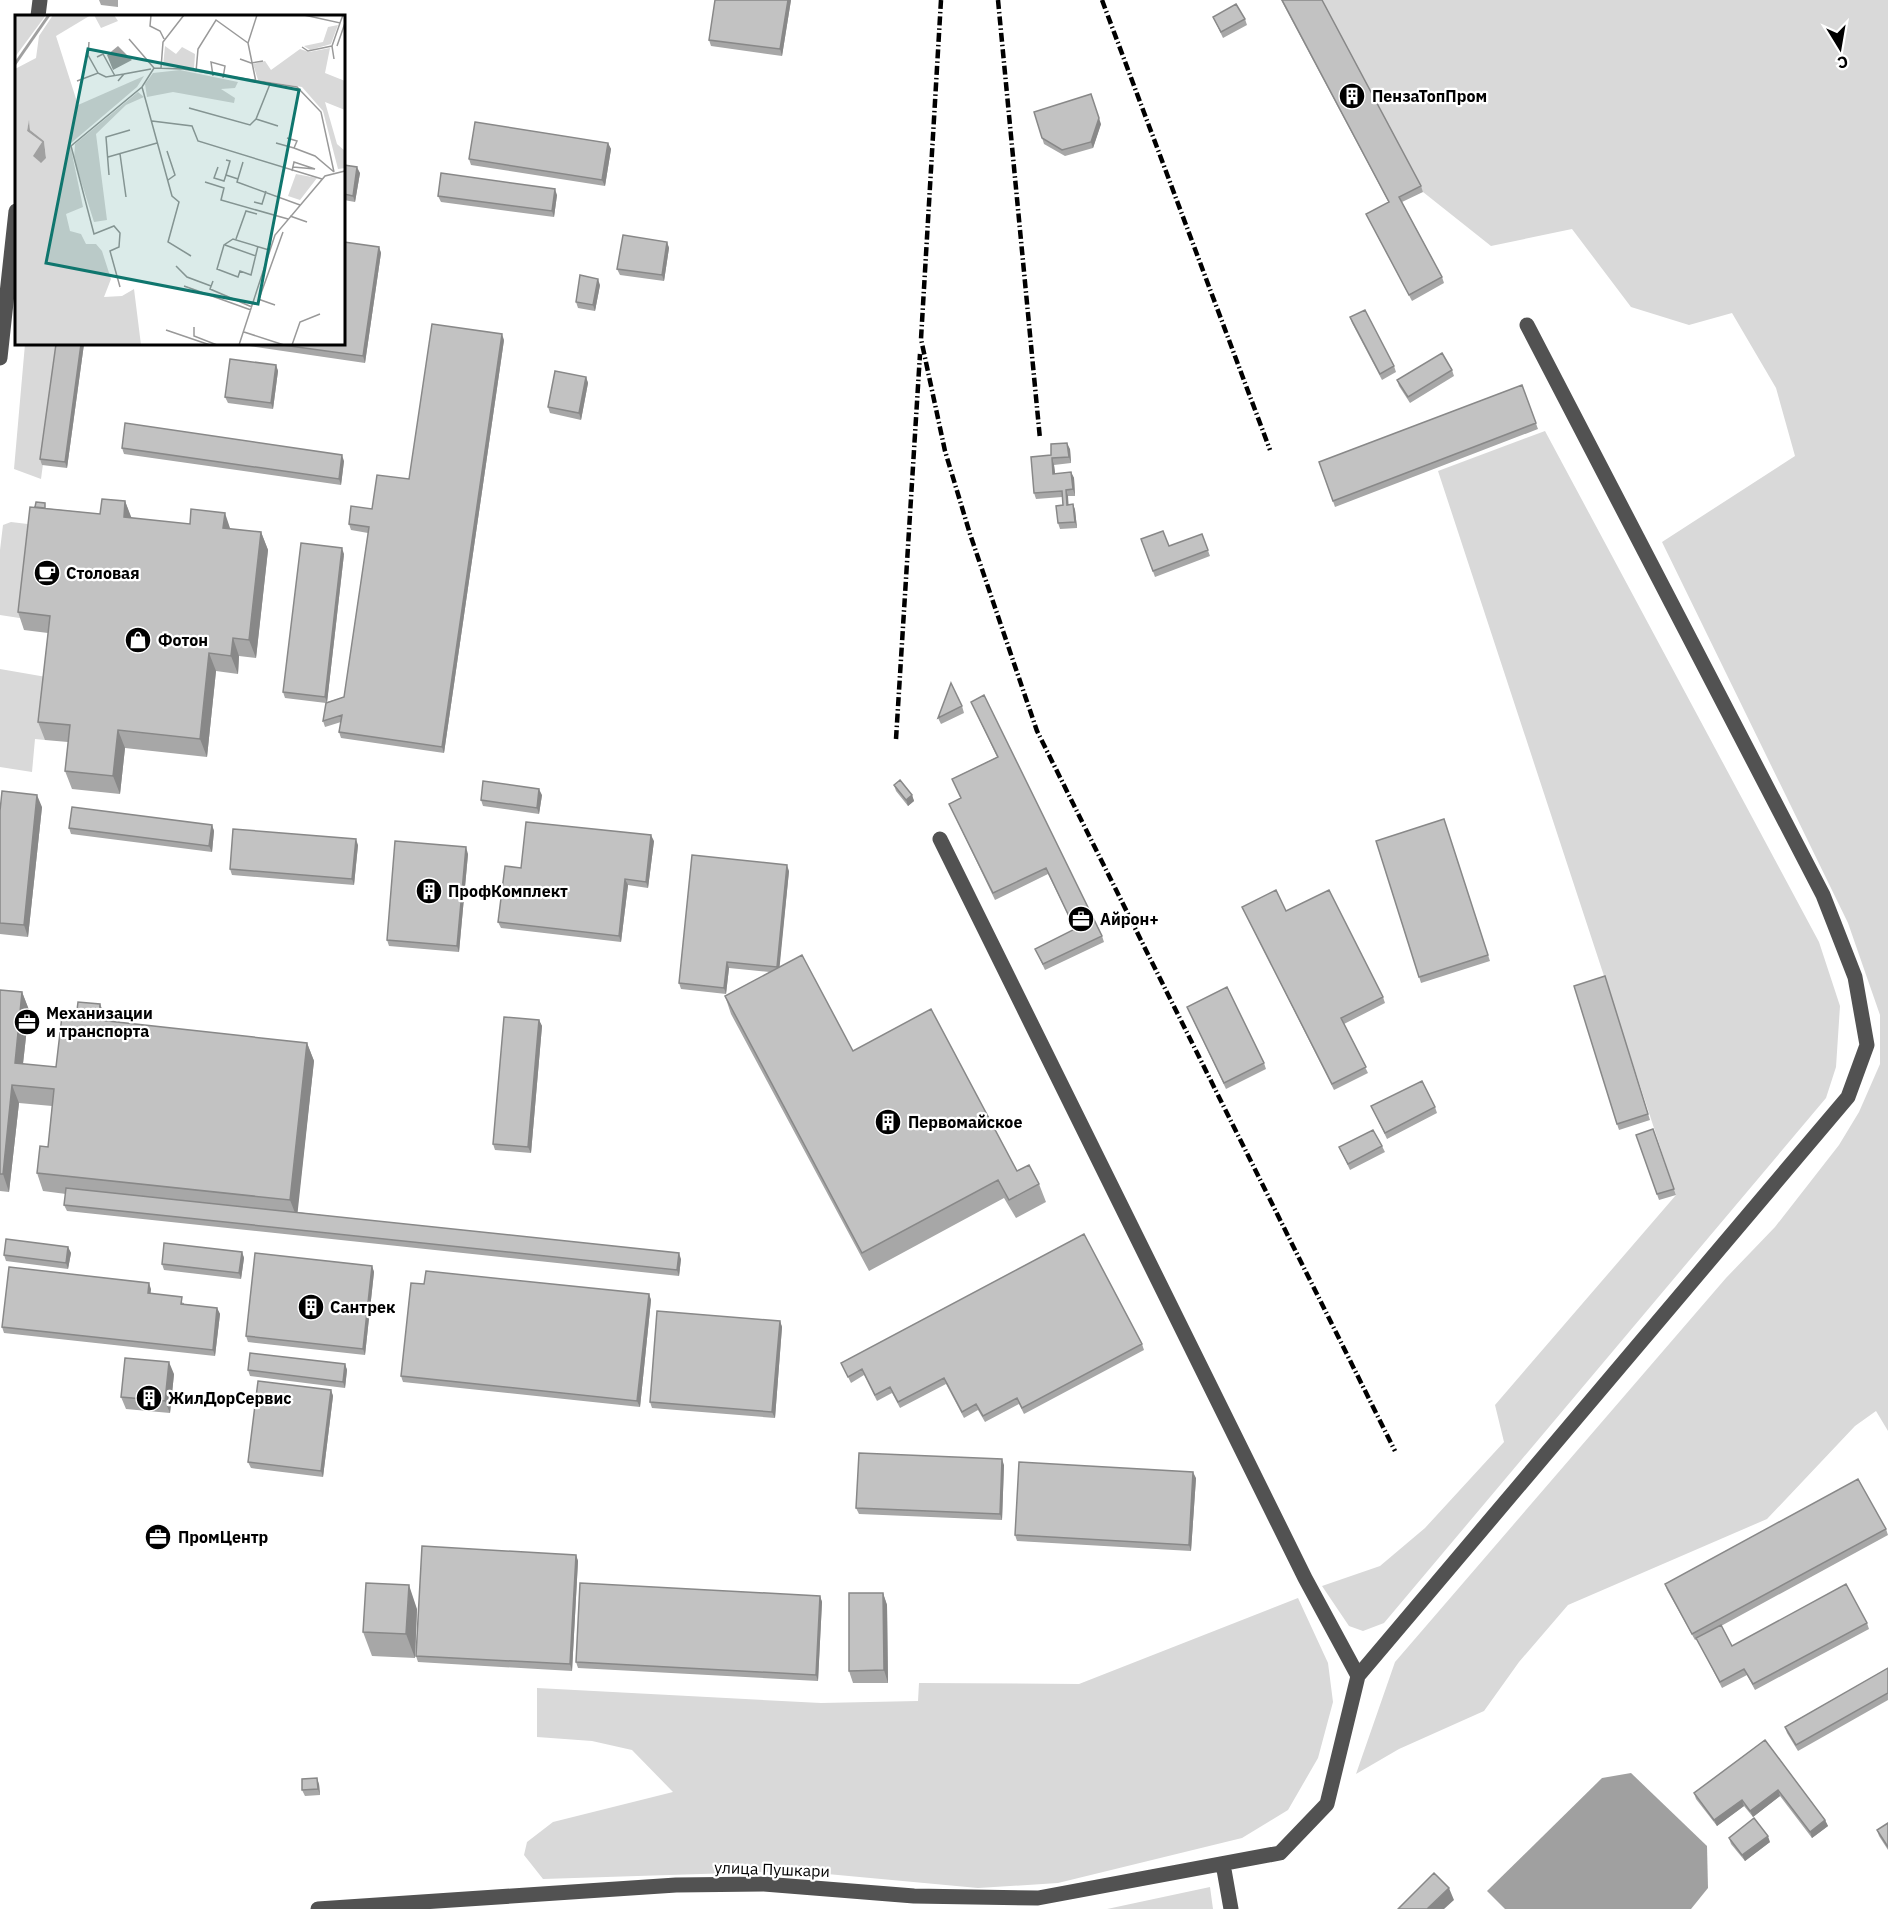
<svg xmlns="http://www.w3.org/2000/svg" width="1888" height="1909" font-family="'IBM Plex Sans',sans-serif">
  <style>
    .green { fill: #d9d9d9 }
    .water { fill: #a0a0a0 }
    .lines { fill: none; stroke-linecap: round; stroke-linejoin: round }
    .minor { stroke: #525252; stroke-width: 15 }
    .rail { stroke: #000; stroke-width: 4.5; stroke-dasharray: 9 3 1.5 3; stroke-linecap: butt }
    .wall { fill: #a7a7a7 }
    .shaded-wall { fill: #888 }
    .building { fill: #c2c2c2; stroke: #888; stroke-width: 1.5 }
    .labels { text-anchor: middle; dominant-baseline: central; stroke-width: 4.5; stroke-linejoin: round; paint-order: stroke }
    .poi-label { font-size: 16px; font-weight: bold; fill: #000; stroke: #fff; text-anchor: start }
    .street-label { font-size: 16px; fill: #000; stroke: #fff }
    .inset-river { fill: none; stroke: #a0a0a0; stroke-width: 3 }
    .inset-road { fill: none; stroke: #999; stroke-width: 1.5 }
    .view { fill: #0f766e; fill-opacity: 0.15; stroke: #0f766e; stroke-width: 3 }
    .inset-edge { fill: none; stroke: #000; stroke-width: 3 }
  </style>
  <rect width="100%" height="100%" fill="#fff"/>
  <path class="green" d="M1321,0h567v1431l-12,-20 -21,15 -88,93 -199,86 -49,57 -35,49 -85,38 -43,25 39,-112 331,-384 49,-51 64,-82 20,-33 21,-48v-49l-32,-92 -186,-381 133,-86 -19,-68 -44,-75 -43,12 -58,-18 -59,-78 -81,17 -68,-54z
    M25,344h34l-18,135 -27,-10z
    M1545,431l274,511 21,64 -4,61 -10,31 -442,525 -21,8 -14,-5 -27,-40 58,-20 45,-38 79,-86 -9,-37 181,-210 -238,-724z
    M11,522l25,3 -10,94 -26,-4v-65l3,-25z
    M0,669l52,9 -7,62 -10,-1 -3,33 -32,-5z
    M1298,1598l30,65 5,39 -15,56 -30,52 -46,28 -184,45 -80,5 -183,-17 -252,8 -19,-24 3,-13 26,-20 120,-30 -41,-42 -40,-9 -55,-4v-49l284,15 97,-2 1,-18 160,1z
    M1210,1887l3,22h-106z"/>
  <path class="water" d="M1631,1773l76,73 1,42 -17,21h-186l-18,-18 115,-113z"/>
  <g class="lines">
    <path class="minor" d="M38,16l2,-16
      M0,358l16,-147
      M940,839l365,739 53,98
      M1223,1864l8,45
      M318,1909l358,-24 88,-1 150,12 124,2 242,-45 47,-49 31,-128 490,-579 19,-52 -12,-68 -32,-82 -296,-570"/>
    <path class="rail" d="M941,0l-20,339 24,112 25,83 67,197 358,720
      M998,0l42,439
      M1102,0l168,450
      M896,739l24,-385"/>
  </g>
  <path class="wall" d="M99,0h19v7l-17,-2z
    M791,0l-9,56 -71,-10 -2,-6z
    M1281,0h41l99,186 2,6 -21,10 40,75 2,6 -32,18 -43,-81 -3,-6 23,-11z
    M1213,17l32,2 2,6 -24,13z
    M1034,112l67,12 -8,24 -28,8 -21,-12z
    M608,143l3,6 -6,37 -134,-21 -2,-6z
    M344,165l16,8 -5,29 -11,-2z
    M557,195l-3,22 -113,-15 -3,-6z
    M667,242l2,6 -5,33 -44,-6 -3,-6z
    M379,247l2,6 -16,110 -129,-19h108z
    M600,285l-5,26 -17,-3 -2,-6z
    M1350,317l44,49 2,6 -14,8 -30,-57z
    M504,340l-60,413 -103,-15 -2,-6 2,-10 -16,5 -2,-6 3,-18 -41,-5 -2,-6 61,-138 -17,148 17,-5 24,-164 -17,-3 -2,-6 23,-15 37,-30z
    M56,344h28l-17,124 -25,-3 -2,-6z
    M276,365l2,6 -5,38 -45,-6 -3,-6z
    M1452,370l2,6 -44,27 -11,-17 -2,-6z
    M586,377l2,6 -7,37 -31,-7 -2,-6z
    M1522,385l16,44 -203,78 -16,-45z
    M122,448l222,13 -3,24 -217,-31z
    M1070,449l1,14 -17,2 1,9 16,-2 3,6 1,18h-7v9l5,-1 2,6 2,18 -17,1 -2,-6 5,-18 -1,-8 -26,2 -2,-6 17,-38z
    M125,501l6,17 130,14 7,18 -12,108 -17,-2 -1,18 -22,-3 -9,86 -82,-9 -5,46 -48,-5 -7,-18 3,-29 -23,-2 -7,-18 10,-89 -24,-3 -6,-18 17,-105 65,7z
    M1202,534l8,22 -55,21 -14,-38 28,7z
    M971,702l131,234 2,6 -59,28 -10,-21 40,-20 -27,-55 -53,26 -46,-96 12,-6 -9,-19 45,-22z
    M962,706l2,7 -23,11 -3,-6z
    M894,785l18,10 2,6 -6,5 -12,-15z
    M542,795l-3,19 -56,-8 -2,-6z
    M42,807l-14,130 -28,-3v-123z
    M1444,819l46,142 -69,22 -45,-142z
    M212,825l2,6 -2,21 -141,-18 -2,-6z
    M654,841l-6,47 -20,-3 -7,57 -120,-14 -3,-6 23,-54z
    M358,845l-4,40 -122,-10 -2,-6z
    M468,854l-9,98 -70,-6 -2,-6z
    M789,871l-10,96 74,84 164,120 22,13 7,18 -30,16 -12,-20 -135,73 -138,-257 -6,-18 45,-24 -41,-4 -3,26 -45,-5 -2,-6z
    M1242,907l44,4 97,86 2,6 -41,21 24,49 -34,17 -89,-177z
    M1605,976l45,144 -31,10 -2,-6z
    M0,990l22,2 7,18 -6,54 33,3 20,-49 24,-14 7,17 200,22 7,18 -17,151 384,47 -2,17 -612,-65 -3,-6 2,-11 -23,-3 -6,-18 11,-26 4,-41 -33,-3 -10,89 -9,-1z
    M1187,1007l77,56 2,6 -40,20z
    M539,1020l3,6 -11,127 -36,-3 -2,-6z
    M1371,1106l64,1 2,6 -50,26z
    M1653,1129l23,66 -17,5 -23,-65z
    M1382,1146l3,6 -35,18 -11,-23z
    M68,1247l3,6 -3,16 -62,-8 -2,-6z
    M242,1252l2,6 -3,21 -77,-9 -2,-6z
    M372,1266l2,6 -9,83 -117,-13 -2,-6z
    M424,1284l225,10 2,6 -11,107 -237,-25 -2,-6z
    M151,1289l-1,4 34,10v1l33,4 3,6 -5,42 -211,-23 -2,-6z
    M780,1321l2,6 -7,91 -123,-10 -2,-6z
    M1142,1344l2,6 -120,64 -5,-10 -34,18 -7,-12 -14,8 -18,-34 -46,24 -8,-15 -15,8 -13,-26 -13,8 -10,-20z
    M345,1364l2,6 -2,18 -95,-12 -2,-6z
    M174,1374l-4,39 -44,-4 -5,-12z
    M331,1390l2,6 -10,81 -72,-9 -3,-6z
    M1004,1465l-2,55 -143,-6 -3,-6z
    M1196,1478l-5,73 -174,-10 -2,-6z
    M1886,1529l2,6 -167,91 11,20 135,-23 2,6 -114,61 -8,-15 -25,13 -25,-49 -2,1 -28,-50 -2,-6z
    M576,1555l2,6 -6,110 -154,-9 -2,-6z
    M883,1593l4,12 1,78h-35l-4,-12z
    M820,1596l2,6 -4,79 -240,-13 -2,-6z
    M417,1609l-2,49 -43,-2 -9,-24z
    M1888,1668v32l-90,51 -11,-18 -2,-6z
    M1765,1740l60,80 3,6 -16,12 -32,-42 -27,21 -9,-11 -27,20 -21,-27 -2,-6z
    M319,1784l1,11 -15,1 -3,-6z
    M1888,1823v27l-9,-14 -2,-6z
    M1729,1838l41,4 -25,19 -14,-17z"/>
  <path class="shaded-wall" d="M788,0h3l-9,56 -2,-7z
    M1091,94l10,30 -8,24 -2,-6z
    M608,143l3,6 -6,37 -3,-6z
    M357,167l3,6 -5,29 -2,-6z
    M555,189l2,6 -3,22 -2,-6z
    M667,242l2,6 -5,33 -2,-6z
    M379,247l2,6 -16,110 -2,-7z
    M598,279l2,6 -5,26 -2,-6z
    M502,334l2,6 -60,413 -2,-6z
    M81,344h3l-17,124 -2,-6z
    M276,365l2,6 -5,38 -2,-6z
    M586,377l2,6 -7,37 -2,-7z
    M1067,443l3,6 1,14 -2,-6z
    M342,455l2,6 -3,24 -2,-6z
    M1052,458l2,7 2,15 -3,-6z
    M1071,472l3,6 1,18 -2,-7z
    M1066,490l2,6 1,15 -2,-6z
    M125,501l7,18 -8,-2z
    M1073,504l2,6 2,18 -2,-6z
    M225,513l6,18 -8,-3z
    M261,532l7,18 -12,108 -7,-18z
    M342,548l2,6 -17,149 -2,-6z
    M233,638l6,18 -1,18 -7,-18z
    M209,653l7,18 -9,86 -7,-18z
    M118,730l7,18 -5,46 -7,-18z
    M539,789l3,6 -3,19 -2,-6z
    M37,795l5,12 -14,130 -4,-12z
    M912,795l2,6 -6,5 -2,-6z
    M212,825l2,6 -2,21 -3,-6z
    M651,835l3,6 -6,47 -2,-6z
    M356,839l2,6 -4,40 -2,-6z
    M466,847l2,7 -9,98 -2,-6z
    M787,865l2,6 -10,102 -2,-6z
    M625,879l3,6 -7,57 -2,-6z
    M727,962l2,6 -3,26 -2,-6z
    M22,992l7,18 -8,71 -6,-18z
    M100,1004l7,18 -8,-2z
    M539,1020l3,6 -11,127 -3,-6z
    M307,1043l7,18 -17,157 -7,-18z
    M12,1085l7,18 -10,89 -6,-18z
    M68,1247l3,6 -3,16 -2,-6z
    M242,1252l2,6 -3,21 -2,-6z
    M679,1253l2,6 -2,17 -2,-6z
    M372,1266l2,6 -9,83 -2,-6z
    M149,1283l2,6 -1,10 -2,-6z
    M649,1294l2,6 -11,107 -3,-6z
    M217,1308l3,6 -5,42 -2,-6z
    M780,1321l2,6 -7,91 -3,-6z
    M169,1362l5,12 -4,39 -5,-12z
    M345,1364l2,6 -2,18 -2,-6z
    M331,1390l2,6 -10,81 -2,-6z
    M1002,1459l2,6 -2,55 -2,-6z
    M1193,1472l3,6 -5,73 -2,-6z
    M576,1555l2,6 -6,110 -2,-7z
    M409,1585l8,24 -2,49 -9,-24z
    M883,1593l4,12 1,78 -4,-13z
    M820,1596l2,6 -4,79 -2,-6z
    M317,1778l2,6 1,11 -2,-6z
    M1778,1790l2,6 -27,21 -3,-6z
    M1742,1800l2,6 -27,20 -3,-6z
    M1825,1820l3,6 -16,12 -2,-6z
    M1768,1836l2,6 -25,19 -3,-6z
    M1449,1888l5,12 -10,9h-17z"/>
  <path class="building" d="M715,0h73l-8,49 -71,-9z
    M1282,0h40l99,186 -22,11 43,80 -33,18 -43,-81 23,-12z
    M1236,4l9,15 -24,13 -8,-15z
    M1091,94l8,24 -8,24 -29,8 -20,-12 -8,-26z
    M475,122l133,21 -6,37 -133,-21z
    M344,165l13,2 -4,29 -9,-2z
    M441,173l114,16 -3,22 -114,-15z
    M623,235l44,7 -5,33 -45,-6z
    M344,242l35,5 -16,109 -88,-12h69z
    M580,275l18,4 -5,26 -17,-3z
    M1365,310l29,56 -14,8 -30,-57z
    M432,324l70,10 -60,413 -103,-15 3,-17 -19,6 3,-18 18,-6 25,-170 -20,-3 2,-18 21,3 5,-34 32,4z
    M56,344h25l-16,118 -25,-3z
    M1442,353l10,17 -44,27 -11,-17z
    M230,359l46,6 -5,38 -46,-6z
    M555,371l31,6 -7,36 -31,-6z
    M1522,385l14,38 -203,78 -14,-39z
    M125,423l217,32 -3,24 -217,-31z
    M1067,443l2,14 -17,1 1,16 18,-2 2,17 -7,1 1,15 6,-1 2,18 -17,1 -2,-17 7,-1 -1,-14 -28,2 -3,-36 20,-2v-11z
    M102,499l23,2 -1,16 66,7 1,-15 34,4 -2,15 38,4 -12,108 -16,-2 -2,18 -22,-3 -9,86 -82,-9 -5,46 -48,-5 5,-46 -32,-3 12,-106 -32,-4 12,-105 70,7z
    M36,502l9,1v5l-10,-1z
    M1163,531l6,15 33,-12 6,16 -55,21 -12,-32z
    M301,543l41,5 -17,149 -42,-5z
    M951,683l11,23 -24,12z
    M984,695l118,241 -59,28 -8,-15 40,-20 -29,-61 -53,25 -44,-89 12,-6 -9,-19 46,-22 -27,-55z
    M900,780l12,15 -6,5 -12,-15z
    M483,781l56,8 -2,19 -56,-8z
    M2,791l35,4 -13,130 -24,-2v-112z
    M72,807l140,18 -3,21 -140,-18z
    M1444,819l44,136 -69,22 -43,-136z
    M526,822l125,13 -5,47 -21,-3 -6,57 -121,-14 7,-56 16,2z
    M233,829l123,10 -4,40 -122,-10z
    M395,841l71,6 -9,99 -70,-6z
    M692,855l95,10 -10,102 -50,-5 -3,26 -45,-5z
    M1276,890l10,21 43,-21 54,107 -42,21 25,49 -34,17 -90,-177z
    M802,955l51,96 78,-42 86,162 12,-6 10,19 -30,16 -11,-20 -136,73 -137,-257z
    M1605,976l43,138 -31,10 -43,-138z
    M1227,987l37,76 -40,20 -37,-76z
    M0,990l22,2 -7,71 41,4 6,-51 14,2 2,-16 22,2 -1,16 208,23 -17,157 -253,-27 3,-27 8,1 6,-58 -42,-4 -9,89h-3z
    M504,1017l35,3 -11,127 -35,-3z
    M1422,1081l13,26 -50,26 -14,-27z
    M1653,1129l21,60 -17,5 -21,-59z
    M1373,1130l9,16 -34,18 -9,-17z
    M66,1188l613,65 -2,17 -613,-65z
    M1084,1234l58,110 -120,64 -5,-10 -34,18 -7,-12 -14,8 -18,-34 -46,24 -8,-15 -15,8 -13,-26 -14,8 -7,-14z
    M6,1239l62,8 -2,16 -62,-8z
    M164,1243l78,9 -3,21 -77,-9z
    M255,1253l117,13 -9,83 -117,-13z
    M9,1267l140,16 -1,10 34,4 -1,7 36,4 -4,42 -211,-23z
    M426,1271l223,23 -12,107 -236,-25 10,-93 13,1z
    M657,1311l123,10 -8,91 -122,-10z
    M250,1353l95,11 -2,18 -95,-12z
    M125,1358l44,4 -4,39 -44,-4z
    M258,1381l73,9 -10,81 -73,-9z
    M859,1453l143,6 -2,55 -144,-6z
    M1019,1462l174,10 -4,73 -174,-10z
    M1858,1479l28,50 -194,105 -27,-50z
    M422,1546l154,9 -6,109 -154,-8z
    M366,1583l43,2 -3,49 -43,-2z
    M580,1583l240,13 -4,79 -240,-13z
    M1846,1584l21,39 -114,61 -9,-15 -24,13 -24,-44 25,-13 11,21z
    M849,1593h34l1,77 -35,1z
    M1888,1668v25l-92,52 -11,-18z
    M1765,1740l60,80 -15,12 -32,-42 -28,21 -8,-11 -28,20 -20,-27z
    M317,1778l1,11 -16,1v-11z
    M1754,1818l14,18 -26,19 -13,-17z
    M1888,1823v24l-11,-17z
    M1434,1873l15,15 -22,21h-29z"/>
  <defs>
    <symbol id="building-disc" viewBox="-11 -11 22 22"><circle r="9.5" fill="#000" stroke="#fff"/><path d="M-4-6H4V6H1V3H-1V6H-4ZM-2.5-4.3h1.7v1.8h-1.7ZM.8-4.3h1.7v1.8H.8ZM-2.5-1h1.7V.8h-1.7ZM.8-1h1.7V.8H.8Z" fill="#fff"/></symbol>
    <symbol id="cafe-disc" viewBox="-11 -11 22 22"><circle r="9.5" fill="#000" stroke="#fff"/><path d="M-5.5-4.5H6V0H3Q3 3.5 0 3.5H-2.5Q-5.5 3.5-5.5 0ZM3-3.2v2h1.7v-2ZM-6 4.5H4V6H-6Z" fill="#fff"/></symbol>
    <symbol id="shop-disc" viewBox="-11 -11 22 22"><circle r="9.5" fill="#000" stroke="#fff"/><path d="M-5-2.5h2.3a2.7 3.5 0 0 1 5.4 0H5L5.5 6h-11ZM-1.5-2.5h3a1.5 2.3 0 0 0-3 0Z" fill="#fff"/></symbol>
    <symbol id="office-disc" viewBox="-11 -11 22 22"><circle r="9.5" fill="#000" stroke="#fff"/><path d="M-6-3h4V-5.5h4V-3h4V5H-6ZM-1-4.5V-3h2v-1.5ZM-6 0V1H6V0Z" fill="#fff"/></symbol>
  </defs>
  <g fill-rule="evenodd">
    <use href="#building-disc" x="1337" y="81" width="30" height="30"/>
    <use href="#cafe-disc" x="32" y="558" width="30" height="30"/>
    <use href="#shop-disc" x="123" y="625" width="30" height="30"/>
    <use href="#building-disc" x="414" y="876" width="30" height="30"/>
    <use href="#office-disc" x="1066" y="904" width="30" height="30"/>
    <use href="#office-disc" x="12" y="1007" width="30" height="30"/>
    <use href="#building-disc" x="873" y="1107" width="30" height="30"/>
    <use href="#building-disc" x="296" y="1292" width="30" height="30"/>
    <use href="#building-disc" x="134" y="1383" width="30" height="30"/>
    <use href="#office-disc" x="143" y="1522" width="30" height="30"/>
  </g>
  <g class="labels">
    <g class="poi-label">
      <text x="1372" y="96">ПензаТопПром</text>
      <text x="66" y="573">Столовая</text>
      <text x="158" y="640">Фотон</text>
      <text x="448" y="891">ПрофКомплект</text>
      <text x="1100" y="919">Айрон+</text>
      <text x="46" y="1013">Механизации<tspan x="46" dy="18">и транспорта</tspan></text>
      <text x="908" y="1122">Первомайское</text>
      <text x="330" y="1307">Сантрек</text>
      <text x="168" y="1398">ЖилДорСервис</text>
      <text x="178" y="1537">ПромЦентр</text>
    </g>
    <g class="street-label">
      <text transform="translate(772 1869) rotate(2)">улица Пушкари</text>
    </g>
  </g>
  <g transform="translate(15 15)">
    <rect width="330" height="330" fill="#fff"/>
    <path d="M0,0h31l-31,42zM38,0h38l-35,21 22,69 66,-29 -7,11 -67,57 13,63 -17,7 4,17 11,3 5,10h10l6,7 9,28 -7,18 18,-1 12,-7 7,56h-126v-276l21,-11 3,-22zM14,106l1,9 14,11 2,16 -6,5 -6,-6 8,-14 -15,-11zM79,0h20l4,6 -17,7zM323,10l-7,19 -21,6 -6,-4 19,-4 5,-15zM150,31l11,8 6,-7 13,7 -1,15 -31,-3zM315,33l-5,25 20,8v29l-20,-8 12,42 8,7v17l-7,1 -15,-58 -21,-24 -44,-7 -5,-16 12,-3 6,9 29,-21 9,3zM165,55l58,12 -3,6 -14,1 14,9 -1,5 -61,-11 -26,5 -2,-13 8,-11zM123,77l6,5 -18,8 -30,29 11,86 -13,2 -20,-63 1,-15zM281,159l21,4 -17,22 -12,-4z" fill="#d9d9d9" fill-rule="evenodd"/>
    <path d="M103,31l14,14 -19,10 -6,-15zM14,105l1,10 14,11 2,17 -5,5 -8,-7 9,-14 -15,-11z" fill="#a0a0a0"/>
    <path class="inset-river" d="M0,49l34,-49"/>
    <path class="inset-road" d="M136,0l-1,11 10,5 4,8M289,0l36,8 3,-8M114,24l25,29M74,27l-1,13 10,18M322,31l8,-23M287,32l6,4 24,-5M82,42l6,-3 12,22M225,44l11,4 12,-2M319,44l-2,-13 8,-23M146,53l2,-26 21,-27M181,57l2,-23 18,-29 32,23M198,61l-2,-14 14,4 -2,12M62,66l21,-8 8,4 18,-3M103,66l6,-7 27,-5M241,67l-8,-39 9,-28M127,72l30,109 7,6 -11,40 23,14M174,93l61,17 6,-6 14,-35M241,104l22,7M137,106l40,5 6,15 124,38M272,123l10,3 -3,7 21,8 19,16M261,128l18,5M152,136l8,24 -7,5M105,139l6,43M93,142l49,-14M211,145l4,1 -4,14 12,4M228,147l-6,20 63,23M203,152l-4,11 10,3 2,-6M277,156l2,-9 21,7 -22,-2M94,160l-3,-38 24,-7M190,167l19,6 -3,12 67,19M239,187l8,2 4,-13M275,201l17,6M221,224l10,-28 11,3M210,230l31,11M243,231l-7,29 -11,-4 -2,6 -21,-8 7,-24 9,-6 36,11M161,251l11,11 24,9M198,266l-3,8 42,18M169,271l67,24M105,272l-10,-36 9,-4 1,-14 -6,-7 -20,8 -23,-88 71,-59 12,-19 29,1 114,18 24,25 13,60M243,284l17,6M244,284l24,-67M179,312v9l23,9M151,315l44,15M229,317l40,13M224,330l36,-110 50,-59 20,-5M277,330l8,-23 20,-8"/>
    <path class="view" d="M73,34l211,41 -41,214 -212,-41z"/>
    <rect width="330" height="330" class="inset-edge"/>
  </g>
  <g transform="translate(1840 48) rotate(169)" stroke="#ffffff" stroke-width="4.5" paint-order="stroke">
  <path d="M0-4.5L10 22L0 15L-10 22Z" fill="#000000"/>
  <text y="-9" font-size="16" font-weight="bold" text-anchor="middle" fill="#000000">С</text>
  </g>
</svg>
